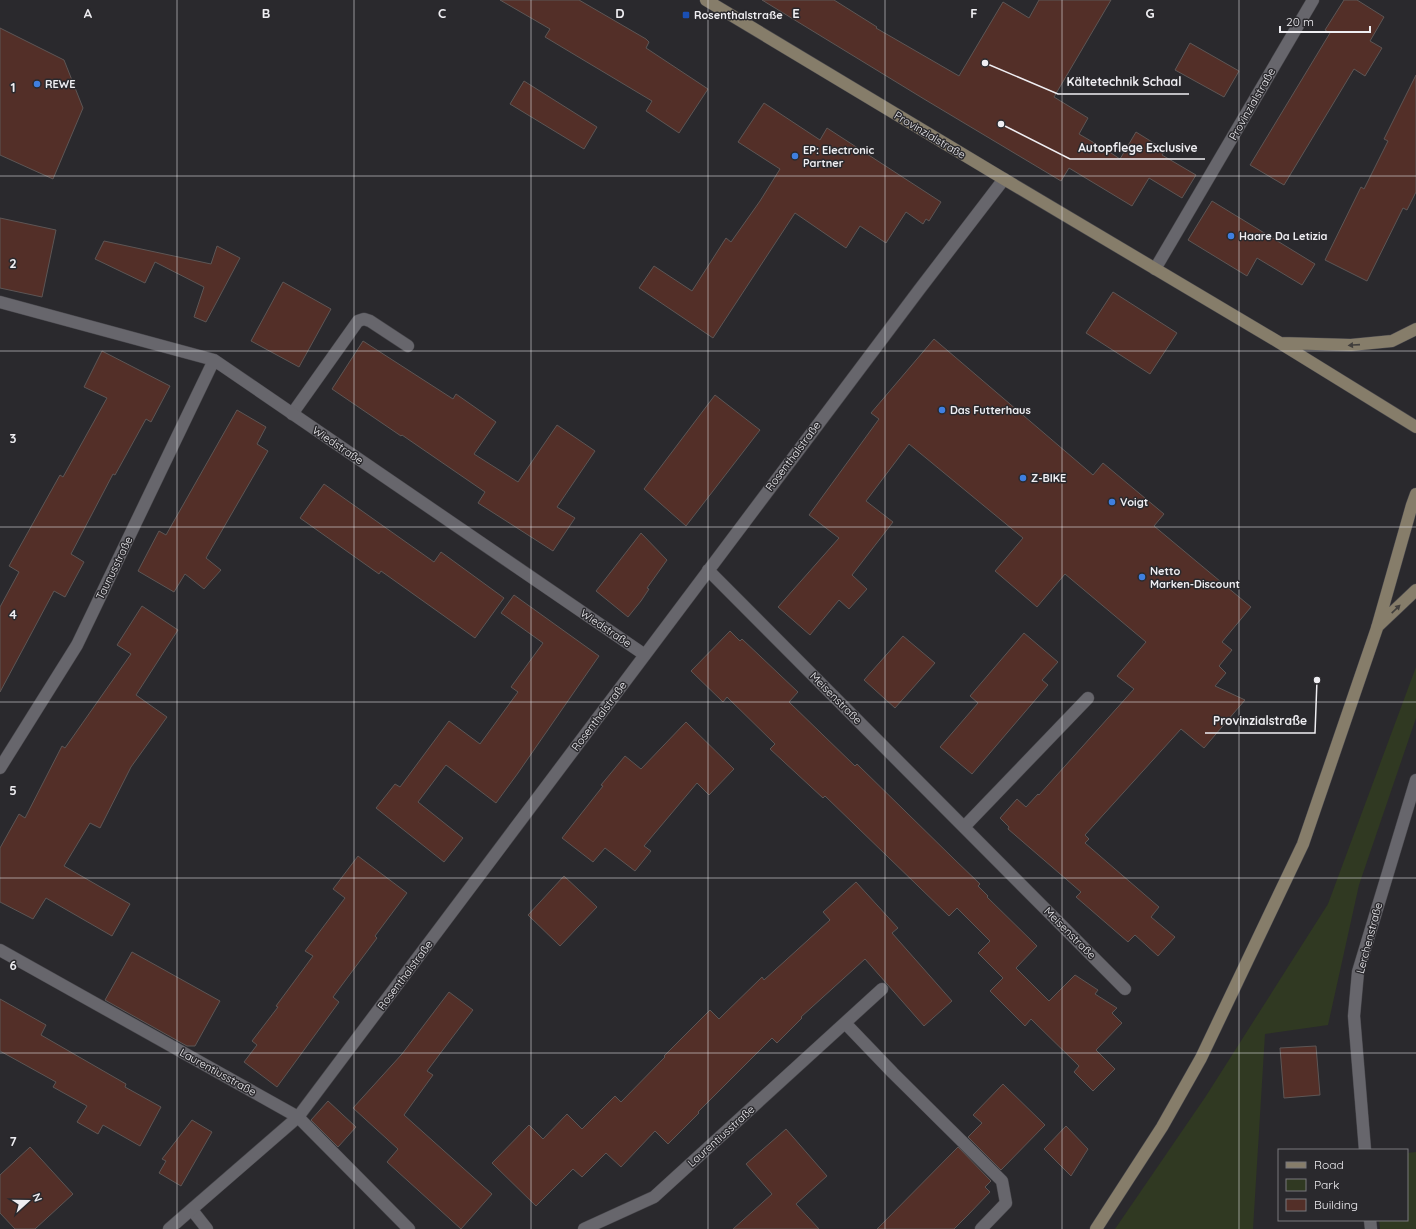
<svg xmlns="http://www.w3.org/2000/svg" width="1416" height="1229" font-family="Quicksand,sans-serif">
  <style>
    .green { fill: #303922 }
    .building { fill: #532f28; stroke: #5d5655 }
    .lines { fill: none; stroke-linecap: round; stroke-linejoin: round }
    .lane-casing { stroke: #47464b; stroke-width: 13 }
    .street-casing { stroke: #47464b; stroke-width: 13 }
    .secondary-casing { stroke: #47464b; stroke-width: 13 }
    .lane { stroke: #67666c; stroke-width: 12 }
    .street { stroke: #67666c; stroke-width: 12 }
    .secondary { stroke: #867d6a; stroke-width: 12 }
    .oneway { fill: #413e3c }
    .grid { fill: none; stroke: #efeef2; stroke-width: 1; stroke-opacity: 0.55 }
    .transit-dot { fill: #1a4fb4; stroke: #2a292d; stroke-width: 1.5 }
    .shop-dot { fill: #3f7fe0; stroke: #2a292d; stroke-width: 1.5 }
    .labels { text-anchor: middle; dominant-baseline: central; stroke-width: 3; stroke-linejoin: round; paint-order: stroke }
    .poi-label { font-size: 11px; font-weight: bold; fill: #efeef2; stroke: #2a292d; text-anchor: start }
    .street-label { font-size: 11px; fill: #efeef2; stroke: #2a292d }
    .grid-label { font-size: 13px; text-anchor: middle; font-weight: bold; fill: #efeef2; stroke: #2a292d; stroke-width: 3; stroke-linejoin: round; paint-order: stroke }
    .leader { fill: none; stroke: #efeef2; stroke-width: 1.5 }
    .callout-dot { fill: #efeef2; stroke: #2a292d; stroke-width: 1.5 }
    .callout-label { font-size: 12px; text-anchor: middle; font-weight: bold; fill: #efeef2; stroke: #2a292d; stroke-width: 3; stroke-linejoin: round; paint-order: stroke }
  </style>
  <rect width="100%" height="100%" fill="#2a292d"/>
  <path class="green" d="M1416,667v51l-57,167 -31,140 -63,9 -12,195h-138l91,-133 122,-192z
    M1416,1152v77h-36l-1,-9h28v-67z"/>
  <path class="building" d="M500,0h79l67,39 3,3 -3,6 62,41 -29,44 -33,-22 6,-10 -107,-64 5,-8z
    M762,0h72l43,27 -1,1 83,48 44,-74 26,16 10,-18h72l-57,97 34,21 -9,16 29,17 12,8 16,-27 29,18 -3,5 34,20 -14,23 -33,-20 -17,28 -63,-38 -8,13 -137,-82z
    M1344,0h13l27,17 -14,24 12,7 -17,28 -11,-7 -70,116 -34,-20 80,-132 -5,-3z
    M0,28l64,32 19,48 -30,71 -53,-24z
    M1190,43l49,28 -15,26 -49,-27z
    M1416,75v117l-9,18 -4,-2 -36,73 -42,-21 36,-73 3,2 24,-48 -4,-2z
    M524,81l73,46 -13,22 -74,-45z
    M764,103l56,37 7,-12 114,74 -12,19 -3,-2 -3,5 -17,-12 -20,31 -26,-17 -14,22 -51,-35 -82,125 -74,-50 15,-22 38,25 34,-53 5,4 29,-41 20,-32 -42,-27z
    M1212,201l103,63 -13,21 -45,-27 -10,18 -59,-36z
    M0,218l56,12 -14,67 -42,-9z
    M104,241l107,23 6,-18 23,12 -34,64 -12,-5 10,-30 -49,-25 -10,21 -50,-24z
    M283,282l48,27 -32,58 -48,-26z
    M1113,292l64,41 -27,41 -64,-41z
    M934,339l159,136 10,-12 61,51 -10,12 97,81 -29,35 10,8 -13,16 7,7 -11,13 30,14 -41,48 -23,-19 -96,106 4,4 -4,4 74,64 -8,10 24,20 -17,19 -23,-21 -7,7 -52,-45 5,-5 -73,-63 1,-2 -9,-9 17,-19 9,8 12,-13 1,1 95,-106 -17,-13 29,-34 -81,-68 -28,33 -42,-36 28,-33 -114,-94 -43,57 27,21 -41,53 15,14 -18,20 -10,-9 -29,35 -32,-28 61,-69 -30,-23 70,-96 -8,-6z
    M363,341l90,58 3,-5 40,28 -22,32 44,28 39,-57 38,26 -38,56 18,11 -22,33 -75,-48 7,-11 -83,-57 -1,1 -69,-47z
    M102,351l68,35 -19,36 -5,-3 -31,56 -2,-1 -42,80 13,8 -19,35 -11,-6 -54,101v-85l19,-35 -10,-6 51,-91 3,2 44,-79 -23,-11z
    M715,395l45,35 -74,96 -42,-37z
    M237,410l29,17 -9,17 11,7 -62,107 15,12 -17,19 -19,-15 -11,18 -36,-21 21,-40 7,4z
    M324,484l110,78 7,-10 63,46 -29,40 -94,-67 -2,3 -79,-56z
    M641,533l26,27 -20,28 2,1 -8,12 -13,16 -32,-26z
    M514,595l85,61 -81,117 -22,30 -50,-38 -28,37 45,36 -19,24 -68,-54 19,-24 5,3 49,-66 31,23 38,-52 -7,-5 32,-44 -42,-30z
    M142,606l36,24 -42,65 31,22 -36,50 -31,61 -10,-5 -26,43 66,38 -18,32 -66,-38 -13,21 -33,-17v-54l19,-34 6,4 37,-72 3,2 66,-94 -14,-9z
    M730,631l10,10 2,-2 56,53 -9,10 66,64 2,-2 97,95 26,25 -2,2 10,10 -1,1 50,49 -21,22 33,33 26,-26 23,15 -3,4 22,14 -5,5 10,10 -26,27 19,19 -22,22 -19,-19 5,-6 -48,-47 -6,7 -35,-35 13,-13 -25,-25 12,-12 -33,-33 -8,8 -124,-120 -2,2 -53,-49 5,-5 -48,-47 -4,5 -32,-31z
    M1024,633l34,29 -16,18 6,5 -76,89 -32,-27 38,-44 -8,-7z
    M903,636l32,27 -40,45 -31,-28z
    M686,722l48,47 -25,26 -12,-12 -53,63 7,5 -16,20 -30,-23 -12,14 -31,-24 41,-52 -2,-1 24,-29 16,13z
    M358,856l49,37 -32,43 2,2 -44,59 6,5 -62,85 -33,-25 13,-17 -5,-4 26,-34 -2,-1 37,-50 -8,-5 40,-53 -12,-9z
    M564,876l33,31 -37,39 -32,-31z
    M856,882l42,46 -6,5 60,68 -28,25 -59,-67 -64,58 1,1 -25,25 -5,-5 -74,74 1,1 -31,31 -13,-13 -34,36 -15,-14 -24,24 -9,-8 -37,37 -44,-43 37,-38 14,14 24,-25 15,15 33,-33 6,6 44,-45 -1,-1 46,-46 9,9 43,-42 2,3 66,-60 -7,-8z
    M132,952l88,49 -25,45h-8l-82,-46z
    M449,992l24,18 -46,61 6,4 -29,40 88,79 -31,35 -74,-67 11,-13 -45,-41 49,-54z
    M0,999l46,26 -5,10 85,49 -1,3 36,20 -21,39 -37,-21 -5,9 -21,-12 10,-16 -34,-19 3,-5 -56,-31z
    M1316,1046l4,49 -36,3 -4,-50z
    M1003,1084l42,41 -44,45 -33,-33 14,-14 -9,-8z
    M328,1101l28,26 -18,20 -27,-27z
    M192,1120l20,12 -31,54 -22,-13 7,-12 -4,-2z
    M1066,1126l22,23 -17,27 -27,-27z
    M786,1129l41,47 -31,28 23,25h-86l39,-35 -26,-30z
    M30,1147l43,47 -38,35h-20l-15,-16v-38z
    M958,1147l33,34 -6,6 5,5 -22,23 -14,14h-77z"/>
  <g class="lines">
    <defs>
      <path id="lane" d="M1155,269l158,-269
        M292,414l66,-93 6,-2 6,2 38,25
        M192,1210l15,19"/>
      <path id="street" d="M0,302l214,58 431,295
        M708,570l417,419
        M0,768l77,-123 137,-285
        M964,827l124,-129
        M0,950l298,167 111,112
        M845,1023l48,50 109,108 4,22 -25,26
        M1365,1150l-11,-134 4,-44 58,-192
        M1370,1220l1,9
        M169,1229l129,-112 621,-827 85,-111
        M584,1229l70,-32 228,-208"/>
      <path id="secondary" d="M706,0l298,179 276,164 136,84
        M1281,343l70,2 41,-4 24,-12
        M1377,627l39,-37
        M1096,1229l66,-102 39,-69 102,-214 74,-216 35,-123 4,-11"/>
    </defs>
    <use href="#lane" class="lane-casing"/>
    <use href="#street" class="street-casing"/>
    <use href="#secondary" class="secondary-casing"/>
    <use href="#lane" class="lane"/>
    <use href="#street" class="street"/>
    <use href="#secondary" class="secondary"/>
  </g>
  <defs><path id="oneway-solid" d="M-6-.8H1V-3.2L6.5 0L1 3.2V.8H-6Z"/></defs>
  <g class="oneway">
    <use href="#oneway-solid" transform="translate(1354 345) rotate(176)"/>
    <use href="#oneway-solid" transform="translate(1396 609) rotate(-44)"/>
  </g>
  <path class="grid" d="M177,0v1229M354,0v1229M531,0v1229M708,0v1229M885,0v1229M1062,0v1229M1239,0v1229M0,176h1416M0,351h1416M0,527h1416M0,702h1416M0,878h1416M0,1053h1416"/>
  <rect class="transit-dot" x="682" y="11" width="8" height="8" rx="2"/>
  <g class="shop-dot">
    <circle cx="37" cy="84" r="4"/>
    <circle cx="795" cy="156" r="4"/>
    <circle cx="1231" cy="236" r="4"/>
    <circle cx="942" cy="410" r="4"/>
    <circle cx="1023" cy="478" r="4"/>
    <circle cx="1112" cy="502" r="4"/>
    <circle cx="1142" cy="577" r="4"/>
  </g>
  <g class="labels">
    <g class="poi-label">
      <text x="694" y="15">Rosenthalstraße</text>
      <text x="45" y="84">REWE</text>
      <text x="803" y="150">EP: Electronic<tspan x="803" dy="13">Partner</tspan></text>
      <text x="1239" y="236">Haare Da Letizia</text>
      <text x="950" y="410">Das Futterhaus</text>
      <text x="1031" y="478">Z-BIKE</text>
      <text x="1120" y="502">Voigt</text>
      <text x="1150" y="571">Netto<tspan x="1150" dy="13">Marken-Discount</tspan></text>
    </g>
    <g class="street-label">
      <text transform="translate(1252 104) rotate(-60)">Provinzialstraße</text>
      <text transform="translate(930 135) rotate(31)">Provinzialstraße</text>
      <text transform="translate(338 445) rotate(34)">Wiedstraße</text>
      <text transform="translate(793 456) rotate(-53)">Rosenthalstraße</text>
      <text transform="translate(114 568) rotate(-64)">Taunusstraße</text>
      <text transform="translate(606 628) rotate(34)">Wiedstraße</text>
      <text transform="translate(836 698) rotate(45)">Meisenstraße</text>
      <text transform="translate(599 716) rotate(-53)">Rosenthalstraße</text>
      <text transform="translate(1070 933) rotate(45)">Meisenstraße</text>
      <text transform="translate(1369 938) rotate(-75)">Lerchenstraße</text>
      <text transform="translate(405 975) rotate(-53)">Rosenthalstraße</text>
      <text transform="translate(218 1072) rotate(29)">Laurentiusstraße</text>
      <text transform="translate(721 1136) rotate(-42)">Laurentiusstraße</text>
    </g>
  </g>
  <g class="grid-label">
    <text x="88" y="18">A</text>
    <text x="266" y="18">B</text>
    <text x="442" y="18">C</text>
    <text x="620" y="18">D</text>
    <text x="796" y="18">E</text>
    <text x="974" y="18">F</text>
    <text x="1150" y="18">G</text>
    <text x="13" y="92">1</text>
    <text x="13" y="268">2</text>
    <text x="13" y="443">3</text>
    <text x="13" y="619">4</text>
    <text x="13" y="795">5</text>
    <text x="13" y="970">6</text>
    <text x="13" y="1146">7</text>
  </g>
  <path class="leader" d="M985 63L1058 94H1189M1001 124L1070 159H1205M1317 680L1315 733H1205"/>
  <g class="callout-dot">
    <circle cx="985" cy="63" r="4"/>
    <circle cx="1001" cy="124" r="4"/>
    <circle cx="1317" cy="680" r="4"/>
  </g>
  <g class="callout-label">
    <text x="1124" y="86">Kältetechnik Schaal</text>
    <text x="1138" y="152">Autopflege Exclusive</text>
    <text x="1260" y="725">Provinzialstraße</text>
  </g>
  <rect x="1278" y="1149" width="130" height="72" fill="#2a292d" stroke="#79787c"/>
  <rect x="1286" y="1162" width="20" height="6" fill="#867d6a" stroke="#79787c"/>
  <text x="1314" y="1169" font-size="12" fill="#efeef2">Road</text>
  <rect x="1286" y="1179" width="20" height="12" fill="#303922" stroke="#79787c"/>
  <text x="1314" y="1189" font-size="12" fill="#efeef2">Park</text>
  <rect x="1286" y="1199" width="20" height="12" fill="#532f28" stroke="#79787c"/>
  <text x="1314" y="1209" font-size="12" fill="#efeef2">Building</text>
  <g transform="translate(28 1201) rotate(69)" stroke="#2a292d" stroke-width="3" paint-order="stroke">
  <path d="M0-3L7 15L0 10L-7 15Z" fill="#efeef2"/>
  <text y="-6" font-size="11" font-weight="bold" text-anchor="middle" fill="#efeef2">N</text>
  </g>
  <path d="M1280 26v6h90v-6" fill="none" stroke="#efeef2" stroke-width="2"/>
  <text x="1286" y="26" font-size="12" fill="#efeef2" stroke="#2a292d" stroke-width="3" paint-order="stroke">20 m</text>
</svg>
